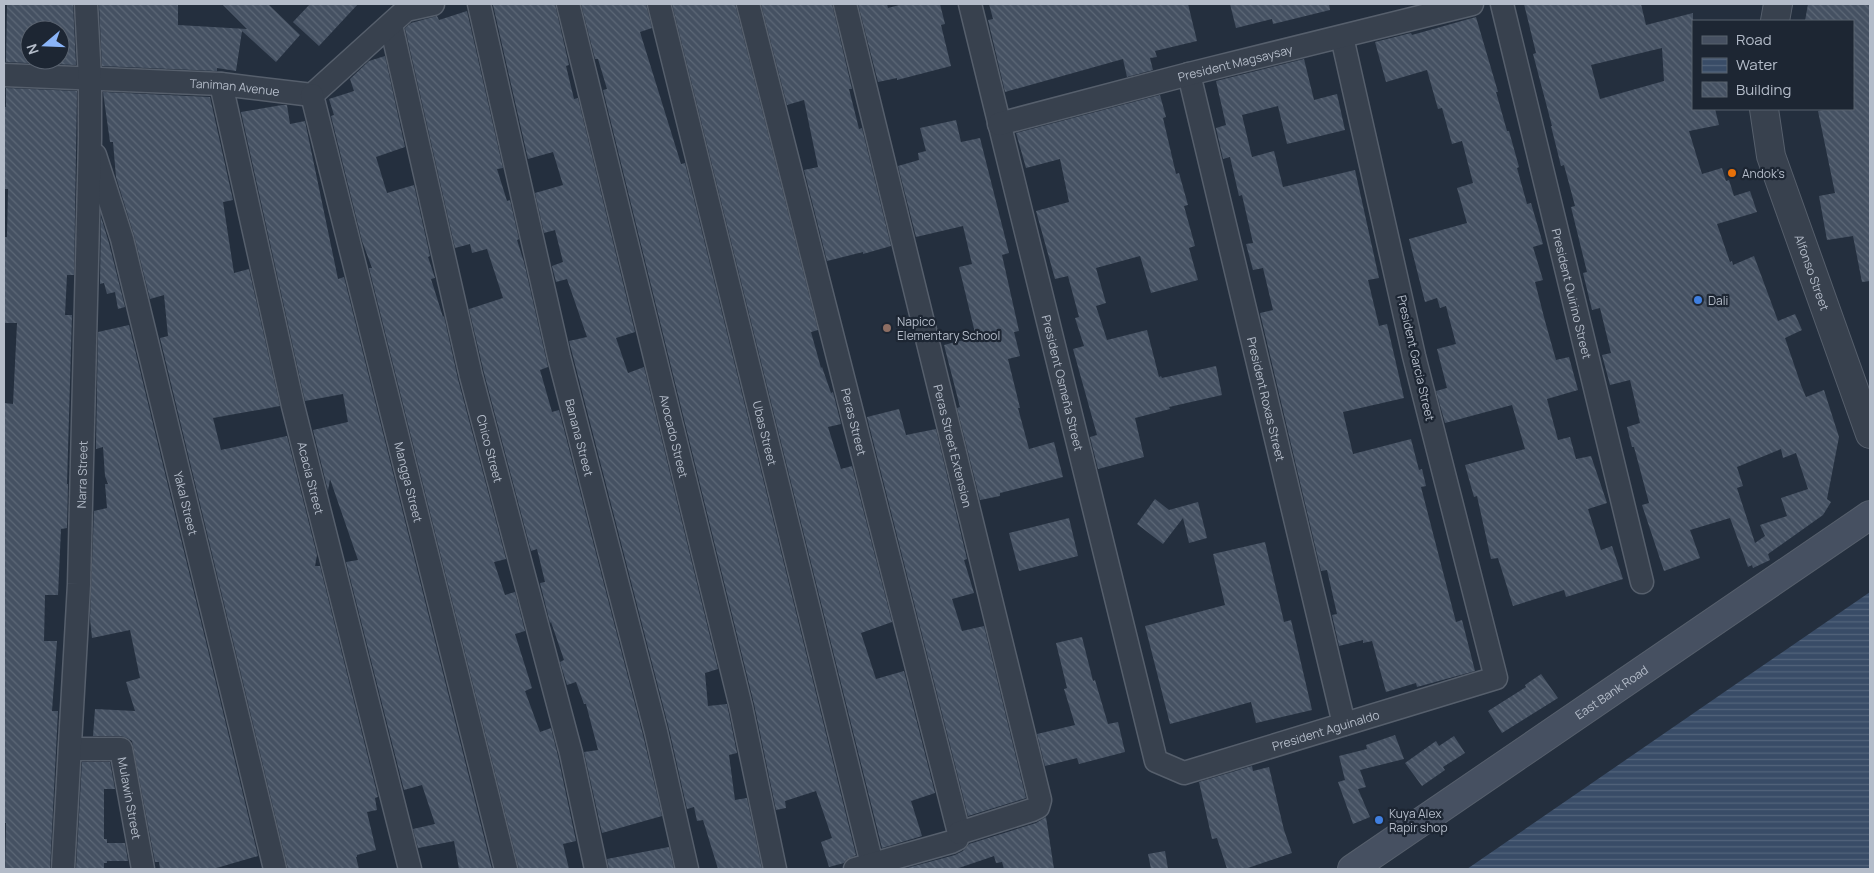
<svg xmlns="http://www.w3.org/2000/svg" width="1874" height="873" font-family="Manrope,sans-serif">
  <style>
    .water { fill: url(#water-rules) }
    .building { fill: url(#building-back-hatch); fill-rule: evenodd }
    .lines { fill: none; stroke-linecap: round; stroke-linejoin: round }
    .minor-casing { stroke: #565f6c; stroke-width: 25 }
    .tertiary-casing { stroke: #565f6c; stroke-width: 30 }
    .secondary-casing { stroke: #565f6c; stroke-width: 30 }
    .minor { stroke: #38414e; stroke-width: 22 }
    .tertiary { stroke: #38414e; stroke-width: 28 }
    .secondary { stroke: #465061; stroke-width: 28 }
    .food-dot { fill: #e8710a; stroke: #1d2633; stroke-width: 2 }
    .shop-dot { fill: #3f7fe0; stroke: #1d2633; stroke-width: 2 }
    .education-dot { fill: #8d6e63; stroke: #1d2633; stroke-width: 2 }
    .labels { text-anchor: middle; dominant-baseline: central; stroke-width: 4.5; stroke-linejoin: round; paint-order: stroke }
    .street-label { font-size: 12px; fill: #b4bcc9; stroke: #1d2633 }
    .poi-label { font-size: 12px; fill: #b4bcc9; stroke: #1d2633; text-anchor: start }
  </style>
  <defs>
    <pattern id="water-rules" width="6" height="5" patternUnits="userSpaceOnUse" patternTransform="scale(1.25)"><rect width="6" height="5" fill="#394c67"/><path d="M0 2.5h6" fill="none" stroke="#53647b"/></pattern>
    <pattern id="building-back-hatch" width="6" height="6" patternUnits="userSpaceOnUse" patternTransform="scale(1.25)"><rect width="6" height="6" fill="#455162"/><path d="M-1 5l2 2M0 0l6 6M5-1l2 2" fill="none" stroke="#5d6877"/></pattern>
  </defs>
  <rect width="100%" height="100%" fill="#242f3e"/>
  <path class="water" d="M1870,592v277h-403z"/>
  <path class="building" d="M7,4h66l3,61 -70,-3zM30,30h30v30h-30z
    M99,4h79v21l69,4 -25,-25h46l32,31 -24,27 -34,-31 -6,40 -19,-3v3l-115,-5z
    M310,4h48l-39,42 -26,-24z
    M500,4h55l14,61 -3,1 8,33 4,-1 57,234 -19,6 12,35 16,-6 74,302 -13,4 3,33 19,-2 10,49 -8,2 6,45 12,-2 15,71h-44l-15,-49 -6,1 -3,-14 -7,2 -18,-80 -100,-388 18,-4 -20,-58 -11,3 -4,-16 11,-4 -8,-32 -11,3 -9,-40 28,-8 -10,-33 -25,7 -35,-154z
    M581,4h65l6,24 -12,4 41,132 4,-1 171,692 -10,5 -2,3 -15,4 -8,-25 11,-4 -16,-47 -31,10 1,7 -10,2 -22,-106 -151,-614 4,-1 -9,-30h-3z
    M672,4h63l83,326 -7,2 10,36 1,-1 9,26 2,-1 8,32 -13,3 13,42 11,-3 40,156 -31,11 15,46 28,-8 31,122 -24,8 11,35 -40,12z
    M761,4h71l20,85h-3l10,40 3,-1 29,118 -28,8v-2l-36,9 -23,-91 14,-3 -14,-67 -17,5z
    M858,4h29l1,4 15,-4h37l5,20 -4,1 10,41 -54,14v-2l-19,4z
    M989,4h199l9,37 -42,10 2,6 -7,1 3,12 -26,7 -4,-18 -118,33 -17,-72 5,-1z
    M1230,4h99l1,6 -57,14 -1,-5 -36,9z
    M1524,4h117l5,21 47,-12v96h22l4,16 -30,6 13,43 20,-6 4,13 3,-1 5,16 16,-5 7,21 -40,12 13,38 2,-1 1,4 21,-9 24,65 17,-7 7,16 -17,8 16,47 5,12 18,-7 15,47 -12,62 4,3 -8,13 -55,39 2,6 -17,8 -1,-3 -4,2 -18,-49 -40,12 10,28 -36,13 -22,-66 7,-2 -15,-56h-2l-5,-20 13,-4 -10,-43 -20,5 -8,-30 9,-2 -11,-45 -8,2 -9,-37 4,-1 -16,-65 4,-1 -11,-41 -3,1 -10,-40h1l-19,-72 3,-1zM1662,48l2,33 -64,18 -9,-34zM1781,449l2,9 13,-5 12,36 -27,9 6,18 -27,9 5,11 -10,7 -18,-55 6,-2 -6,-19z
    M1808,4h62v277l-8,1 -9,-46 -26,4 -8,-44 16,-3 -17,-82 10,-2h25v-88h-48z
    M467,11l36,157 -6,1 10,32 3,-1 9,39 -2,1 7,22 24,105 -8,3 12,42 7,-2 84,325 19,81 -60,17 -18,-81 14,-2 -12,-46h-2l-8,-22 -9,3 -7,-23 4,-2 -13,-38 -1,1 -10,-40 5,-1 -8,-33 -6,2 -47,-178 -15,-64 34,-11 -16,-49 -15,4 -2,-9 -15,4 -50,-220 6,-5 26,-7 2,4z
    M1476,17l22,75h-2l11,39h2l10,36 -2,1 10,36 4,-1 12,41 -10,3 10,33 -8,2 10,39 11,39 13,-3 9,33 -31,9 11,41 12,-3 6,22 15,-3 16,47 -19,6 13,41 11,-4 11,33 -57,18 -2,-7 -51,16 -15,-48 -7,1 -14,-63 -3,1 -9,-32 60,-16 -13,-44 -67,18 -9,-32 11,-3 -10,-39 19,-5 -10,-38 -6,2 -3,-10 -12,4 -16,-63 58,-16 -10,-35 16,-5 -11,-42 -10,3 -10,-36 -4,1 -11,-39 -41,12 -11,-40 36,-9 1,2z
    M385,56l20,91 -29,10 11,36 27,-8 16,71 -2,1 7,21 -4,1 12,38 1,-1 14,63 48,180 -12,3 11,33 10,-3 10,39 -10,3 17,54 -7,3 15,41 11,-4 7,28 18,85 -13,3 6,25h-50l-150,-601h3l-10,-27 -31,-125 3,-1 -5,-16 25,-8 -4,-12 19,-18z
    M1304,59l10,41 23,-6 8,36 -58,14 -9,-38 -36,9 10,42 22,-6 9,36 72,-17 24,108 -11,2 11,46 8,-2 17,74 -61,14 10,42 58,-15 8,31 3,-1 4,17 -5,1 35,135 6,-2 13,51 -58,16 -1,-4 -30,9 -14,-51 -9,2v-3l-24,6 -7,-31 5,-1 -10,-44 -6,1 -61,-258 13,-3 -10,-42 -10,2 -7,-26 7,-1 -11,-48 -3,1 -9,-39 -7,2 -7,-31 10,-3 -10,-44z
    M6,88l71,3 -3,184h-7l-2,40h7l-5,169h1l-1,44 -6,1 -3,66h-13l-1,46h13l-5,70h6l-8,158h-45l1,-46h-2v-420l9,1 4,-81h-13v-86h3l1,-48h-4v-82h2z
    M103,92l107,5 23,103 -10,2 11,71 15,-4 31,137 -67,12 8,32 66,-14 30,119 -2,11h5l58,231 -3,1 2,12 -10,2 9,38 -19,5v2h-1l3,12h-71l-128,-531 8,-2 -4,-41 -14,4 -16,-64 -18,-58 -3,-35h-3z
    M1160,95l6,22 -3,1 13,56 3,-1 9,32 -4,1 11,40 -6,2 9,32 -47,13 -11,-37 -44,12 10,35 -10,3 11,34 40,-10 12,47 2,-1 1,2 54,-12 6,29 -53,12 1,2 -35,9 9,39 -46,12 -8,-32 7,-2 -24,-86 11,-3 -9,-28 4,-1 -11,-41 -13,3 -19,-68 33,-9 -9,-43 -34,9 -10,-35z
    M282,105h5l3,19 15,-3 33,158 6,-2 148,592h-33l-5,-28 -36,7 -5,-19 22,-5 -13,-39 -18,5 -58,-228 12,-2 -28,-81 -2,12 -15,-61 35,-8 -5,-28 -38,7 -64,-289z
    M956,120l5,22 19,-4 29,115 -7,2 17,76 -5,1 6,24 -12,3 12,49h-2l11,41 25,-7 9,35 -63,16v3l-20,4 -23,-92 3,-1 -16,-62 32,-8 -17,-70 13,-3 -9,-38 -47,11 -18,-71 21,-6 -1,-7 8,-2 -6,-23z
    M101,217l8,26 16,64 -7,2 -3,-17 -8,2 -3,-11 -4,1z
    M129,325l129,531 -45,13h-53l-1,-7h-4l-23,-121 -5,-3 -6,-2h-28l2,-27 40,2 -9,-29 14,-4 -10,-48 -38,8 -2,-19 4,-108 13,-3 -2,-24h3l-3,-8 -2,-29 -7,2v-3l2,-114z
    M899,409l7,26 30,-6 31,130 -3,1 10,33 -22,6 10,32 22,-5 42,172 -58,18 -101,-399z
    M1155,499l14,11 29,-8 9,36 -18,5 -6,-25 -20,26 -26,-20z
    M1069,518l9,38 -59,15 -10,-38z
    M1265,542l19,80 7,-2 21,90 -56,13 -5,-21 -81,22 -25,-98 80,-21 -12,-51z
    M1082,637l11,44 2,-1 13,44 10,-2 7,30 -46,12 -2,-6 -32,8 -8,-32 38,-9 -11,-36 3,-1 -11,-45z
    M1541,674l17,24 -56,35 -14,-22 38,-24 -1,-2z
    M1395,735l9,24 -44,11 6,17 -8,2 12,28 -17,7 -15,-42 7,-2 -6,-24 28,-7 -1,-4z
    M1454,736l11,17 -22,14 2,3 -23,16 -17,-23 31,-22 3,5z
    M82,762h28l5,27h-11v50h3v4h18l3,18h-21v2h-3v6h-28z
    M1252,766l1,5 16,-4 15,63 8,23 -47,16h-18l-10,-31 -5,1 -13,-57z
    M1046,817l8,52h-50l-2,-7 -6,1 -2,-7 -38,13h-53l52,-14 8,-4 6,-7 67,-21z
    M669,847l5,22h-65l-2,-10z
    M1165,851l3,18h-17l-3,-15z"/>
  <g class="lines">
    <defs>
      <g id="minor">
        <path id="s1" d="M479,4l80,353 97,375 31,137"/>
        <path id="s2" d="M568,4l173,703 34,162"/>
        <path id="s3" d="M659,4l213,860"/>
        <path id="s4" d="M748,4l211,829 -2,6 -6,3 -96,27"/>
        <path id="s5" d="M845,4l195,796 -2,7 -6,3 -73,23"/>
        <path id="s6" d="M970,4l186,757 28,12 312,-95 -82,-322 -72,-319"/>
        <path id="s7" d="M1502,4l140,578"/>
        <path id="s8" d="M391,25l80,351 100,377 25,116"/>
        <path id="s9" d="M1189,74l155,650"/>
        <path id="s10" d="M4,75l217,9 91,11 94,-85 27,-6"/>
        <path id="s11" d="M221,84l72,322 117,463"/>
        <path id="s12" d="M312,95l194,774"/>
        <path id="s13" d="M999,124l190,-50 283,-70"/>
        <path id="s14" d="M95,155l27,84 153,630"/>
        <path id="s15" d="M70,749h51l22,120"/>
        <path id="s16" d="M63,869l16,-285 11,-445v-60l-4,-75"/>
      </g>
      <g id="tertiary">
        <path d="M1775,21l3,-17"/>
        <path id="s17" d="M1764,109l7,47 99,278"/>
      </g>
      <g id="secondary">
        <path id="s18" d="M1352,869l518,-354"/>
      </g>
    </defs>
    <use href="#minor" class="minor-casing"/>
    <use href="#tertiary" class="tertiary-casing"/>
    <use href="#secondary" class="secondary-casing"/>
    <use href="#minor" class="minor"/>
    <use href="#tertiary" class="tertiary"/>
    <use href="#secondary" class="secondary"/>
  </g>
  <circle class="food-dot" cx="1732" cy="173" r="5"/>
  <g class="shop-dot">
    <circle cx="1698" cy="300" r="5"/>
    <circle cx="1379" cy="820" r="5"/>
  </g>
  <circle class="education-dot" cx="887" cy="328" r="5"/>
  <g class="labels">
    <g class="street-label">
      <text stroke="none"><textPath href="#s13" startOffset="244">President Magsaysay</textPath></text>
      <text stroke="none"><textPath href="#s10" startOffset="231">Taniman Avenue</textPath></text>
      <text stroke="none"><textPath href="#s17" startOffset="171">Alfonso Street</textPath></text>
      <text stroke="none"><textPath href="#s7" startOffset="298">President Quirino Street</textPath></text>
      <text transform="translate(1416 358) rotate(77)">President Garcia Street</text>
      <text stroke="none"><textPath href="#s6" startOffset="390">President Osmeña Street</textPath></text>
      <text stroke="none"><textPath href="#s9" startOffset="334">President Roxas Street</textPath></text>
      <text stroke="none"><textPath href="#s4" startOffset="431">Peras Street</textPath></text>
      <text stroke="none"><textPath href="#s3" startOffset="442">Ubas Street</textPath></text>
      <text stroke="none"><textPath href="#s2" startOffset="445">Avocado Street</textPath></text>
      <text stroke="none"><textPath href="#s1" startOffset="445">Banana Street</textPath></text>
      <text stroke="none"><textPath href="#s5" startOffset="455">Peras Street Extension</textPath></text>
      <text stroke="none"><textPath href="#s8" startOffset="435">Chico Street</textPath></text>
      <text stroke="none"><textPath href="#s16" startOffset="395">Narra Street</textPath></text>
      <text stroke="none"><textPath href="#s11" startOffset="404">Acacia Street</textPath></text>
      <text stroke="none"><textPath href="#s12" startOffset="399">Mangga Street</textPath></text>
      <text stroke="none"><textPath href="#s14" startOffset="360">Yakal Street</textPath></text>
      <text stroke="none"><textPath href="#s18" startOffset="314">East Bank Road</textPath></text>
      <text stroke="none"><textPath href="#s6" startOffset="958">President Aguinaldo</textPath></text>
      <text stroke="none"><textPath href="#s15" startOffset="101">Mulawin Street</textPath></text>
    </g>
    <g class="poi-label">
      <text x="1742" y="173">Andok's</text>
      <text x="1708" y="300">Dali</text>
      <text x="897" y="321">Napico<tspan x="897" dy="14">Elementary School</tspan></text>
      <text x="1389" y="813">Kuya Alex<tspan x="1389" dy="14">Rapir shop</tspan></text>
    </g>
  </g>
  <rect width="1874" height="873" fill="none" stroke="#b4bcc9" stroke-width="10"/>
  <rect x="1692" y="20" width="162" height="90" fill="#1d2633" stroke="#59626f"/>
  <rect x="1702" y="36" width="25" height="8" fill="#465061" stroke="#59626f"/>
  <text x="1736" y="45" font-size="15" fill="#b4bcc9">Road</text>
  <rect x="1702" y="58" width="25" height="15" fill="url(#water-rules)" stroke="#59626f"/>
  <text x="1736" y="70" font-size="15" fill="#b4bcc9">Water</text>
  <rect x="1702" y="82" width="25" height="15" fill="url(#building-back-hatch)" stroke="#59626f"/>
  <text x="1736" y="95" font-size="15" fill="#b4bcc9">Building</text>
  <g transform="translate(45 45) rotate(251)"><circle r="24" fill="#1d2633" stroke="#59626f"/>
  <path d="M0-4L9 19L0 12L-9 19Z" fill="#8ab4f8"/>
  <text y="-8" font-size="14" font-weight="bold" text-anchor="middle" fill="#b4bcc9">N</text>
  </g>
</svg>
